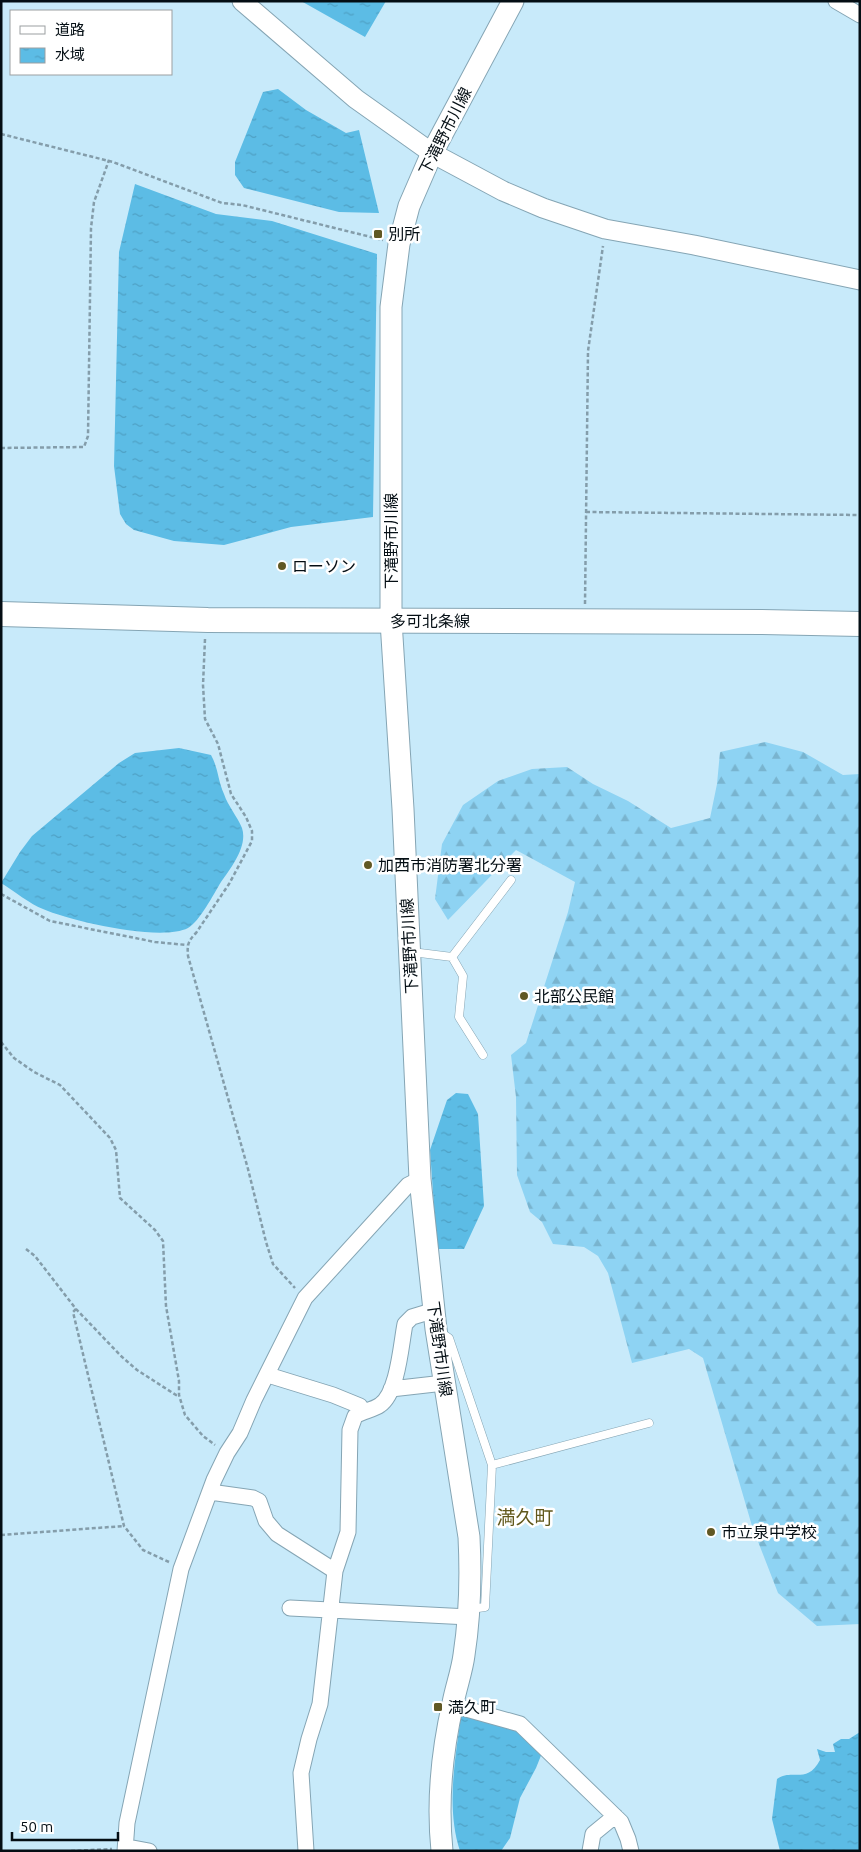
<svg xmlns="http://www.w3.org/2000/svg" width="861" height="1852" font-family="Ubuntu,'Noto Sans JP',sans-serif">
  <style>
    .forest { fill: url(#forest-firs) }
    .water { fill: url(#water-ripples) }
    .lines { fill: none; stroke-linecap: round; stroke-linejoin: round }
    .service-casing { stroke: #85a5b4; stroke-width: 9 }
    .minor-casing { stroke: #85a5b4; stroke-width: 17 }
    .tertiary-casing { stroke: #85a5b4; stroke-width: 21 }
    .secondary-casing { stroke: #85a5b4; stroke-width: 23 }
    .primary-casing { stroke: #85a5b4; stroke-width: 26 }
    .path { stroke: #849daa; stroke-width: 2.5; stroke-dasharray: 4 2.5; stroke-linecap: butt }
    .service { stroke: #fff; stroke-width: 8 }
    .minor { stroke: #fff; stroke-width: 15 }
    .tertiary { stroke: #fff; stroke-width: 19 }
    .secondary { stroke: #fff; stroke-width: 21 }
    .primary { stroke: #fff; stroke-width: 24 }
    .poi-dot { fill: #605824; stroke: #fff; stroke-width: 2 }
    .labels { text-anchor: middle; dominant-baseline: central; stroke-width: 5; stroke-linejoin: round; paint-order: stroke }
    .street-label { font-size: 16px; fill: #040e14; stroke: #fff }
    .poi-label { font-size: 16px; fill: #040e14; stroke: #fff; text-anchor: start }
    .quarter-label { font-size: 19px; fill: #61581c; stroke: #fff }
  </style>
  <defs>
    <pattern id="forest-firs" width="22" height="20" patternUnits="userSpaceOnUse" patternTransform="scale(1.25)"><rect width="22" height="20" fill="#8ed3f3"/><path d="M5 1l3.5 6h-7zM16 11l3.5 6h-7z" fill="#79b4cf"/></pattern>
    <pattern id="water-ripples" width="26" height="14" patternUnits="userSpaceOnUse" patternTransform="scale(1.25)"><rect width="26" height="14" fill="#5cbce5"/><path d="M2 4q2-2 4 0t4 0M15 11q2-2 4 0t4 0" fill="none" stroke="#4ea0c4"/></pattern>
  </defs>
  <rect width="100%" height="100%" fill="#c8eafa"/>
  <path class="forest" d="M765,742l38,10 40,23 17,-1v850l-43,2 -39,-33 -26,-67 -49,-168 -14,-9 -57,14 -24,-90 -10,-17 -14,-9 -31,-3 -11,-22 -12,-10 -13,-37 -1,-78 -5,-42 15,-12 42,-131 7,-30 -59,-32 -68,70 -13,-21 7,-55 21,-39 35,-24 34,-12 35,-2 26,17 35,17 43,27 39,-10 7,-34 3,-32z"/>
  <path class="water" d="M301,1h85l-21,36z
    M278,89l28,21 40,23 13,-3 20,83 -40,-1 -95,-24 -9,-13v-13l28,-70z
    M135,184l81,30 56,7 105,33 -4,263 -82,10 -67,18 -50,-4 -40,-11 -8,-6 -6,-10 -6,-48 5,-214z
    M179,748l32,7c7,12 7,26 13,39 4,12 13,22 18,34 6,18 -11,40 -21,54 -8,13 -21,39 -33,46 -27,14 -118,-7 -145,-19 -12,-4 -30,-19 -42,-26l19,-31 12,-16 87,-73 16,-10z
    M456,1093l12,1 10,20 6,92 -20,43h-27l-7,-99 17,-50z
    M461,1716l23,3 33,10 25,24 -6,15 -16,30 -10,40 -9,13h-41c-14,-42 -5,-92 1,-135z
    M860,1732v119h-80l-8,-32 5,-40c15,-11 30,6 43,-19l-3,-11 9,3h9l-2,-8 8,-5h8z"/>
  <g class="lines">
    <defs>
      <path id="service" d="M412,952l40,5 59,-77
        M452,957l11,19 -4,41 24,38
        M440,1332l9,6 43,127 -7,142 -14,2
        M492,1465l157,-42"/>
      <path id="minor" d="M836,1l24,14
        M268,1375l65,20 27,11 3,5
        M391,1389l53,-6
        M210,1492l43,6 6,3 7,20 11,13 58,37
        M290,1608l179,9
        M452,1705l68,19 101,98 7,17 3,12
        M126,1849l7,-1 16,3
        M125,1851l2,-28 54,-254 33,-89 13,-27 13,-20 14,-33 51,-102 103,-113 12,-6
        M306,1851l-5,-78 8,-34 11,-35 15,-133 13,-39 2,-102 5,-14c8,-5 18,-6 25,-11 18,-12 21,-61 25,-81l7,-7 23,-7
        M590,1851l3,-17 22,-18"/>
      <path id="tertiary" d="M242,1l114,98 76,54 71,38 40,17 62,21 89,16 166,35"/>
      <path id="secondary" d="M442,1851c-5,-49 0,-100 11,-148 3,-16 9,-32 11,-48 6,-39 7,-78 5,-118l-33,-208 -16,-150 -17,-370 -12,-188v-314l8,-63 10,-38 23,-53 81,-152"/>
      <path id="primary" d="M1,614l207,6 554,2 98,2"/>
    </defs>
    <use href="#service" class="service-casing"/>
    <use href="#minor" class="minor-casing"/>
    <use href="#tertiary" class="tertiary-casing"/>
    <use href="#secondary" class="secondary-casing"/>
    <use href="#primary" class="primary-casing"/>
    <path class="path" d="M1,134l112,28 109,41 20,2 141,35
      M1,448l83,-1 4,-11 3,-208 3,-26 15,-42
      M586,512l274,3
      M585,604l3,-253 15,-105
      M205,639l-2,46 2,34 13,25 13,50 15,23 6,14v10l-23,43 -33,49c-8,8 -9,12 -8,23l60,213 18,73 7,22 22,24
      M1,894l49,27 105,21 32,3
      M1,1042l13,16 20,14 26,13 50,53 6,12 4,48 35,32 8,11 3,65 13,75v14l6,20 18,21 12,9
      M26,1249l9,7 41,53 45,47 16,14 39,25h3
      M76,1309l-3,3 51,214 19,24 26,12
      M1,1535l123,-9
      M71,1851l41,-2"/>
    <use href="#service" class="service"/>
    <use href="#minor" class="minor"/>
    <use href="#tertiary" class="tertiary"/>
    <use href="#secondary" class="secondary"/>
    <use href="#primary" class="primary"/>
  </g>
  <g class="poi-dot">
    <rect x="373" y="229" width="10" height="10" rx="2.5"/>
    <circle cx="282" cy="566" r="5"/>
    <circle cx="368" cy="865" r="5"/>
    <circle cx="524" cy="996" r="5"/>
    <circle cx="711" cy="1532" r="5"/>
    <rect x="433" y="1702" width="10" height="10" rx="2.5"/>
  </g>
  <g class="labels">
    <g class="street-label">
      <text transform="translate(445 131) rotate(-63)">下滝野市川線</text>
      <text transform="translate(391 541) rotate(-90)">下滝野市川線</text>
      <text x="430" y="621">多可北条線</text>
      <text transform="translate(409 946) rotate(-93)">下滝野市川線</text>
      <text transform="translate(440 1349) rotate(82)">下滝野市川線</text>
    </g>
    <g class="poi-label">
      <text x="388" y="234">別所</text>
      <text x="292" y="566">ローソン</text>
      <text x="378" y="865">加西市消防署北分署</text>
      <text x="534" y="996">北部公民館</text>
      <text x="721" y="1532">市立泉中学校</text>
      <text x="448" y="1707">満久町</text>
    </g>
    <g class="quarter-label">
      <text x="525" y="1517">満久町</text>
    </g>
  </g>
  <rect width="861" height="1852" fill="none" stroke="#040e14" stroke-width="5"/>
  <rect x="10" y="10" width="162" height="65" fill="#ffffff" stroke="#9b9fa1"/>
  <rect x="20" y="26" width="25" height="8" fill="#ffffff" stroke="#9b9fa1"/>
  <text x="55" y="35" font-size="15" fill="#040e14">道路</text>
  <rect x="20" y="48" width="25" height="15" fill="url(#water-ripples)" stroke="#9b9fa1"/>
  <text x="55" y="60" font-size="15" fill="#040e14">水域</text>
  <path d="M12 1832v8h106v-8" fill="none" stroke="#040e14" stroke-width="2.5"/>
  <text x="20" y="1832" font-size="15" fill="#040e14" stroke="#ffffff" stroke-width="4" paint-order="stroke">50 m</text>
</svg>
